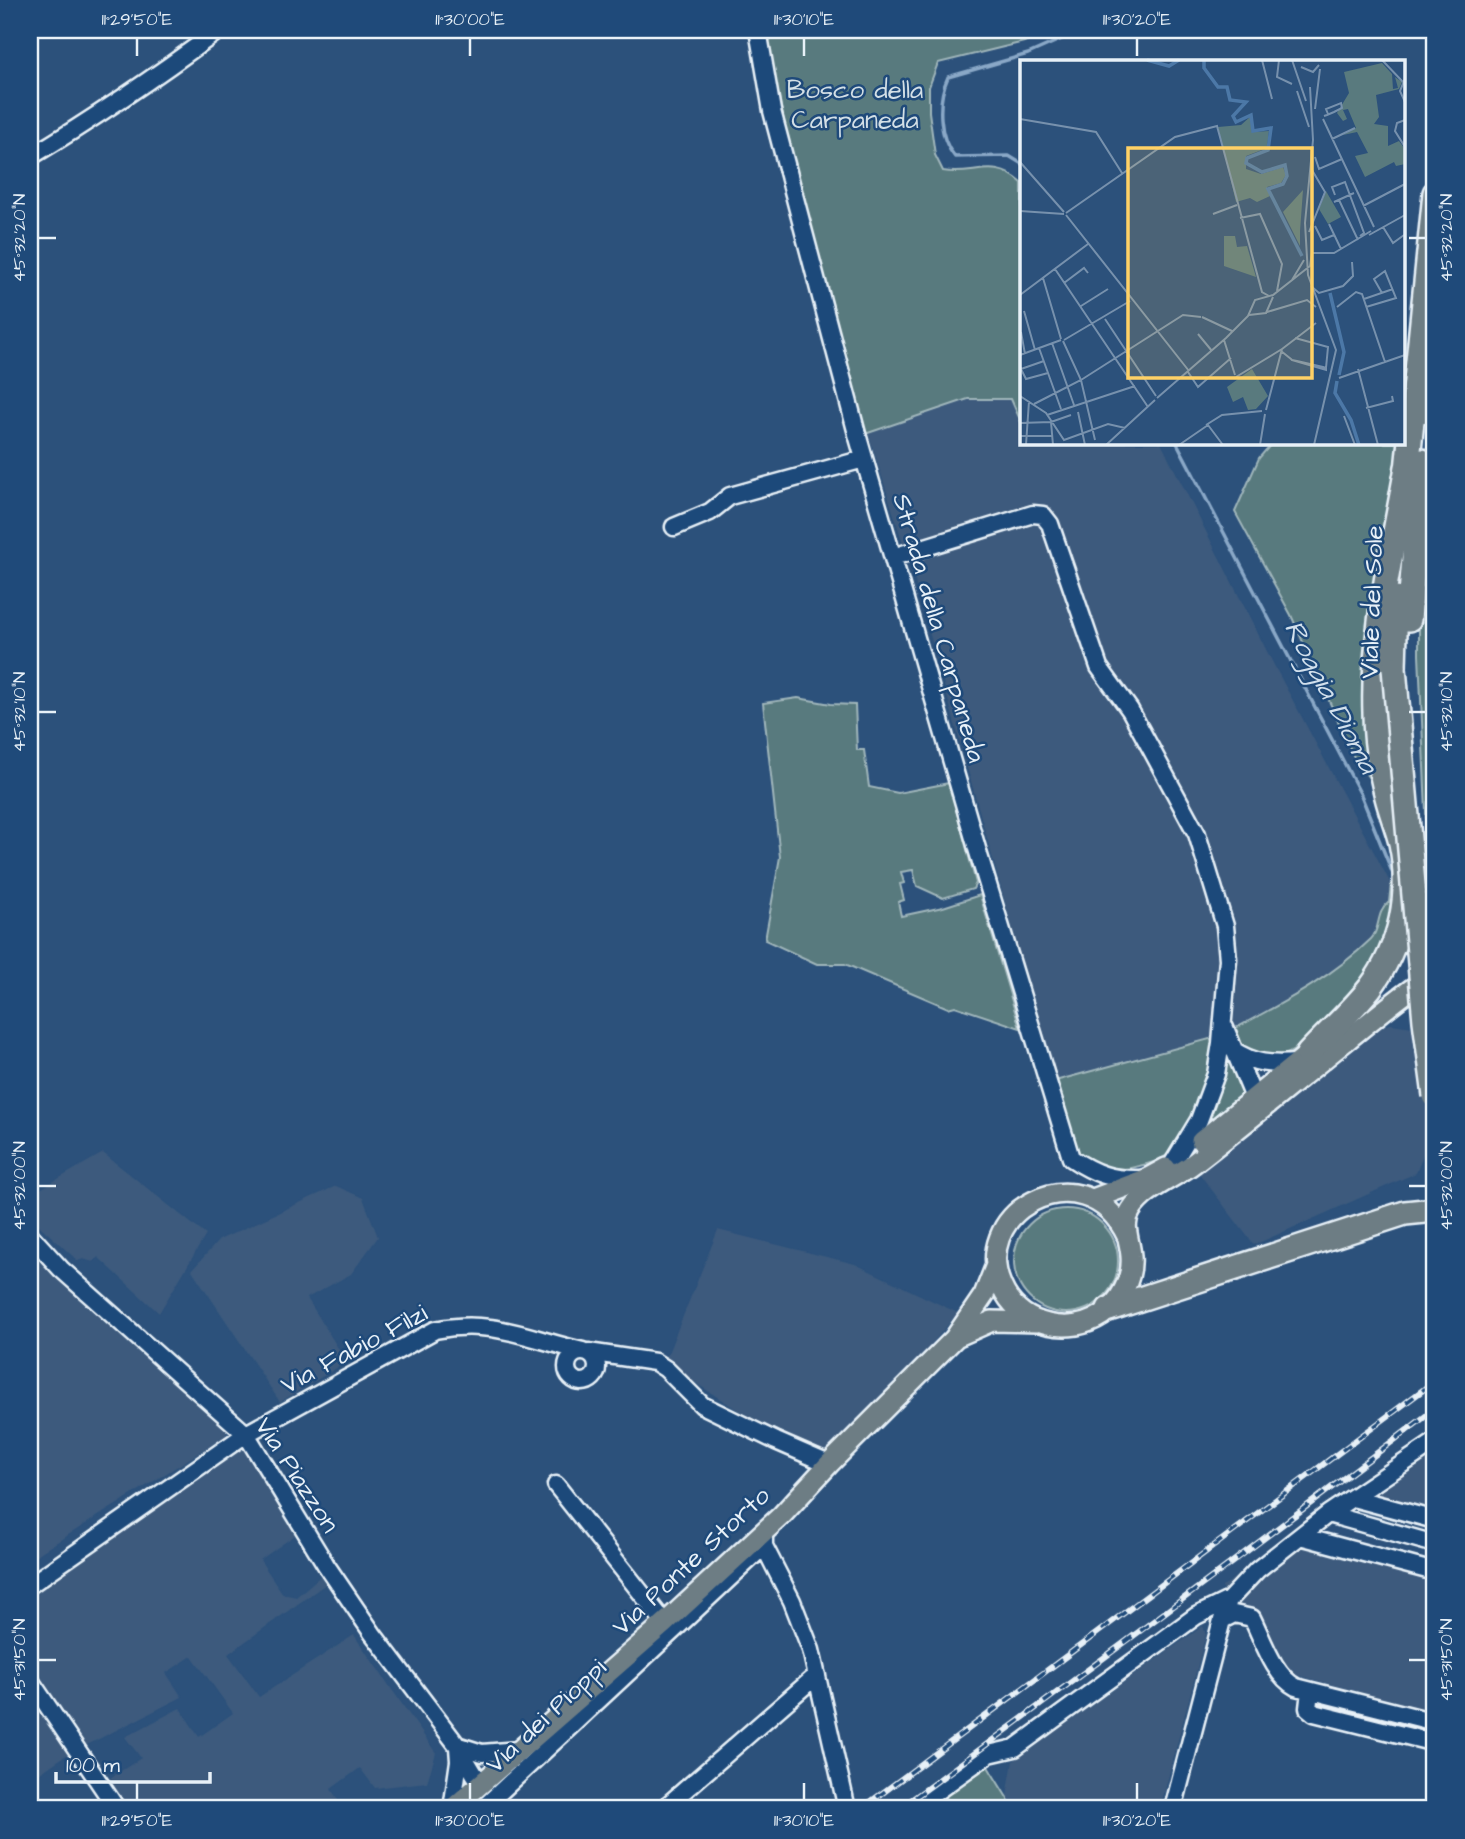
<svg xmlns="http://www.w3.org/2000/svg" width="1465" height="1839" font-family="'Architects Daughter',sans-serif">
  <style>
    .built { fill: #3c5a7d }
    .green { fill: #597a7e; stroke: #a0b6bb; stroke-width: 2 }
    .lines { fill: none; stroke-linecap: round; stroke-linejoin: round }
    .stream { stroke: #8aa8c7; stroke-width: 3.5 }
    .minor-casing { stroke: #e8f1f8; stroke-width: 21 }
    .major-casing { stroke: #e8f1f8; stroke-width: 24 }
    .highway-casing { stroke: #e8f1f8; stroke-width: 28 }
    .minor { stroke: #1f4a7a; stroke-width: 16 }
    .major { stroke: #6d7d84; stroke-width: 19 }
    .highway { stroke: #6d7d84; stroke-width: 23 }
    .rail-casing { stroke: #e8f1f8; stroke-width: 6 }
    .rail { stroke: #1f4a7a; stroke-width: 3.5; stroke-dasharray: 10; stroke-linecap: butt }
    .highway-bridge-casing { stroke: #e8f1f8; stroke-width: 28; stroke-linecap: butt }
    .highway-bridge { stroke: #6d7d84; stroke-width: 23 }
    .ticks { fill: none; stroke: #e8f1f8; stroke-width: 2.5 }
    .labels { text-anchor: middle; dominant-baseline: central; stroke-width: 5; stroke-linejoin: round; paint-order: stroke }
    .park-label { font-size: 26px; fill: #d3dfe6; stroke: #1f4a7a }
    .street-label { font-size: 26px; fill: #e8f1f8; stroke: #1f4a7a }
    .water-label { font-size: 28px; font-style: italic; fill: #d1dfec; stroke: #1f4a7a }
    .inset-river { fill: none; stroke: #4c78a7; stroke-width: 3.5 }
    .inset-road { fill: none; stroke: #7791ad; stroke-width: 2 }
    .view { fill: #ffd166; fill-opacity: 0.15; stroke: #ffd166; stroke-width: 3.5 }
    .inset-edge { fill: none; stroke: #e8f1f8; stroke-width: 3.5 }
    .neatline { fill: none; stroke: #e8f1f8; stroke-width: 2.5 }
    .ticks-label { font-size: 18px; text-anchor: middle; fill: #e8f1f8 }
  </style>
  <rect width="100%" height="100%" fill="#2c517b"/>
  <filter id="ink" filterUnits="userSpaceOnUse"><feTurbulence type="fractalNoise" baseFrequency=".0143" numOctaves="2"/><feDisplacementMap in="SourceGraphic" scale="14" xChannelSelector="R" yChannelSelector="G"/><feConvolveMatrix kernelMatrix="1 2 1 2 8 2 1 2 1" color-interpolation-filters="sRGB"/></filter>
  <g filter="url(#ink)">
    <path class="built" d="M968,399h44l10,25v19h139l114,224 116,217 -2,18 -8,7 -7,28 -50,42 -88,49 -23,10 -158,43 -141,-503 -46,-145z
      M1391,1024l22,3 15,84 -4,42 -8,20 -162,72 -59,-77 180,-140z
      M103,1153l103,82 -47,78 -61,-56 -5,5 -10,-3 -5,2 -48,-44v-22z
      M336,1186l27,12 15,39 -27,37 -44,24 36,58 1,5 -4,5 -60,36 -88,-132 27,-30z
      M718,1230l137,34 103,49 -65,76 -64,66 -87,-42 -85,-55h9z
      M30,1249l196,178v8l-21,14 -175,110z
      M1435,1435v80l-84,-22z
      M234,1448l11,2 53,83 -38,27 23,34 13,3 28,-24 6,8 -102,73 31,43 95,-62 82,118 -9,29 -52,6 -15,-20 -29,21 13,20h-221l-19,-27 37,-24 -16,-21 55,-29 19,29 34,-24 -41,-57 -26,17 16,24 -101,51 -51,-76v-89z
      M1285,1541l150,38v134l-139,-38 -16,9 -38,-63 -8,2 -12,-36z
      M1203,1626l3,9 -46,174h-146l-7,-13 6,-35z
      M30,1691l42,60 -42,29z"/>
    <path class="green" d="M765,30h286l-27,12 -86,21 -9,24v25l6,43 8,16c31,6 51,-14 79,12v241l-11,-25h-43l-100,34 -11,1 -56,-231z
      M1272,443h125l-24,341 -19,-27 -63,-142 -56,-103 24,-54z
      M1435,446v191l-4,47 4,26v210l-8,-87 -8,-178v-26l9,-59v-92z
      M798,698l33,6 24,1 2,45h7l5,37 29,6 51,-10 27,100 -3,6 -30,9 -26,-12 -4,-16 -12,2 3,11 -4,1 4,16 -6,2 3,14 42,-9 37,-12 40,133 -65,-22 -7,2 -103,-44h-28l-52,-24 15,-83 -17,-154z
      M1398,883c-3,24 -9,59 -22,79 -22,34 -55,59 -82,88 -17,11 -34,5 -51,-2l-7,-20c48,-26 95,-50 135,-89 10,-10 4,-26 18,-37l2,-18z
      M1213,1038c-2,12 -2,25 -5,37 -6,28 -22,69 -47,84 -8,4 -18,6 -26,8 -19,6 -45,-3 -61,-15l-19,-71z
      M1225,1043l19,52 -40,31z
      M1014 1261a52 52 0 1 1 104 0a52 52 0 1 1-104 0Z
      M987,1765l27,44h-88z"/>
    <g class="lines">
      <path class="stream" d="M1022,164l-13,-8 -54,1c-17,-20 -18,-56 -7,-80l80,-23 54,-24
        M1177,443l184,352 34,84"/>
      <defs>
        <path id="minor" d="M758,30l14,81 85,323 121,418 93,306c24,16 41,22 69,21
          M30,157c65,-39 128,-82 189,-127
          M674,527l36,-15 20,-16 134,-37
          M893,557l140,-43 10,1 7,9 49,143 31,43 67,124 28,92 3,33 -7,84 -5,31 -17,46 -26,43
          M1225,1028l29,70 -2,10
          M1233,1050c21,14 38,15 63,13
          M30,1235l31,34 185,165 80,131 47,69 84,111 18,30 9,6
          M567 1367a15 15 0 1 1 30 0a15 15 0 1 1-30 0Z
          M588,1352l67,10 11,7 36,36 74,36 53,23
          M556,1485l109,138
          M1353,1498l82,22
          M1328,1514l107,30
          M1300,1536l135,36
          M764,1538v8l28,55 19,49 36,159
          M30,1585l216,-151 189,-104c57,-12 94,9 148,21
          M1222,1620l12,-6 18,4c11,22 22,58 44,69l139,35
          M30,1680l87,129
          M1310,1691l-2,17 6,5 121,30
          M457,1745l25,8 37,-3
          M484,1807l280,-261
          M452,1809l7,-48 -1,-14
          M663,1809l154,-134
          M912,1809l77,-55 26,-6 181,-132 33,-16
          M1173,1809l49,-189 7,-20 28,-30 71,-56 107,-72"/>
        <path id="major" d="M1201,1141l118,-96
          M1093,1199l53,-20 20,-11
          M1127,1236c-43,-89 -166,-23 -122,57 19,33 65,43 97,22 18,-13 31,-36 29,-59 -1,-16 -10,-31 0,-46 14,-22 44,-32 63,-47 52,-40 102,-82 153,-123 29,-23 57,-48 88,-67
          M958,1336l34,-15 45,1
          M452,1809l213,-186 117,-108 47,-51 125,-125 30,-44 12,-30"/>
        <path id="highway" d="M1427,411l8,-33
          M1406,480l29,-287
          M1409,619l13,-158
          M1394,668l2,-70
          M1308,1054c20,-22 44,-43 62,-66 31,-42 42,-94 31,-145 -4,-16 -10,-30 -14,-46 -7,-27 -12,-56 -12,-84 -3,-82 18,-165 32,-246
          M1109,1309l296,-96 30,-3"/>
      </defs>
      <use href="#minor" class="minor-casing"/>
      <use href="#major" class="major-casing"/>
      <use href="#highway" class="highway-casing"/>
      <use href="#minor" class="minor"/>
      <use href="#major" class="major"/>
      <use href="#highway" class="highway"/>
      <defs>
        <path id="rail" d="M861,1809l574,-428
          M899,1809c180,-132 359,-265 536,-400"/>
      </defs>
      <use href="#rail" class="rail-casing"/>
      <use href="#rail" class="rail"/>
      <defs>
        <path id="highway-bridge" d="M1394,668l31,353 10,75"/>
      </defs>
      <use href="#highway-bridge" class="highway-bridge-casing"/>
      <use href="#highway-bridge" class="highway-bridge"/>
    </g>
  </g>
  <path class="ticks" d="M137,38v18M470,38v18M804,38v18M1137,38v18M38,238h18M1409,238h17M38,712h18M1409,712h17M38,1186h18M1409,1186h17M38,1660h18M1409,1660h17M137,1783v17M470,1783v17M804,1783v17M1137,1783v17"/>
  <g class="labels">
    <g class="park-label">
      <text x="855" y="90">Bosco della<tspan x="855" dy="30">Carpaneda</tspan></text>
    </g>
    <g class="street-label">
      <text transform="translate(1372 602) rotate(-88)">Viale del Sole</text>
      <text transform="translate(939 628) rotate(74)">Strada della Carpaneda</text>
      <text transform="translate(354 1349) rotate(-28)">Via Fabio Filzi</text>
      <text transform="translate(297 1475) rotate(57)">Via Piazzon</text>
      <text transform="translate(691 1561) rotate(-43)">Via Ponte Storto</text>
      <text transform="translate(546 1716) rotate(-43)">Via dei Pioppi</text>
    </g>
    <g class="water-label">
      <text transform="translate(1331 697) rotate(62)">Roggia Dioma</text>
    </g>
  </g>
  <g transform="translate(1020 60)">
    <rect width="385" height="385" fill="#2c517b"/>
    <path d="M362,3l10,11 1,15 5,-1 -3,-11 7,5 -3,7 -23,6 3,22 -5,7 14,2v20l11,-5 6,8v15l-9,2 -2,-4 -29,15 -10,-21 13,-3 -11,-21 -14,3 13,-7 -8,-19 -5,1 4,9 -4,2 -6,-8 12,-20 -5,-21zM231,56l1,16 17,-1 -2,17 -21,8v13l15,5 22,-7 3,8 -5,8 -14,4 3,9 -13,6 -7,-4 -14,4 -18,-75 23,-2zM283,130l-3,41v15l-17,-34zM306,131l15,26 -13,7 -9,-15zM204,176h11l2,11 10,-1 9,31 -32,-11zM232,309l16,27 -12,13 -8,1 -5,-13 -10,5 -6,-15z" fill="#597a7e"/>
    <path class="inset-river" d="M127,0l22,6 10,-6M184,0v8l14,19h9l3,13 16,2 -13,14 3,6 15,-7 2,16 18,-3 -3,22 -21,8 -1,5 16,9 23,-7 2,11 -4,8 -15,5 34,67M310,233l14,59 -5,23M317,321l-2,12 16,27 8,25"/>
    <path class="inset-road" d="M242,0l10,39M259,0l-2,17 15,7M272,0l14,41M362,0l21,22M281,7l12,5 6,-7M385,19l-5,12 5,11M290,27l3,53 -8,83 3,52 28,75 -22,95M277,31l12,36M295,49l5,-40M304,56l3,-1 7,-3 8,-4 -1,-5 -15,6 2,5M0,59l76,13 26,41M303,59l51,108M385,60l-8,3 -2,8 10,16M312,79l23,-11M295,97l4,12 23,-10M0,102l44,50M315,135l-3,-8 13,-5 19,51 -4,3M319,140l19,40M314,142l20,-9M343,146l42,-22M0,151l44,3M46,153l109,-76 42,-11 45,166 7,4M193,154l24,-9M46,155l123,156M220,158l20,-4 22,50 -5,27M309,164l12,25M295,166l7,14 12,-5M363,167l10,16 11,-8M289,172l16,-40 -13,-22M349,175l36,-20M35,209l93,138M23,218l18,61M272,220l12,-20M44,223l20,-15 4,5M291,226l8,7 24,-7 10,-10 -1,-14M0,235l68,-51M344,239l29,-10M61,246l27,-17M317,247l19,-15 6,2 23,68M346,247l30,-9 -11,-27 -11,8 8,14M4,251l11,39M247,252l40,-12 9,7M229,255l17,-2 7,-16M182,257l30,14M85,259l51,77M1,272l4,22M178,274l14,17M275,278l33,9 -2,21M44,280l66,-39M204,280l11,35M43,281l18,39 14,60M32,283l22,62M19,288l22,61M261,291l10,8 1,1 5,1 26,6 3,1v2l-34,-10M0,295l41,-15M0,307l6,12 22,-6M1,309l23,-8M338,309l20,76M168,312l10,15 33,-29M216,317l46,-28M319,318l66,-23M0,336l26,17 18,27 44,-16 17,4M137,338l69,-60 22,-22 7,-16 18,-5 37,-29 2,-13h22l37,-22M14,344l47,-24 102,-65 18,2M346,348l27,-7 -1,-5M246,350l16,-61 34,-26M58,352l7,33M27,355l88,-29M324,356l11,29M31,362l2,23M0,363l31,-1 20,-7M186,365l16,-10 40,-4M0,376h32M6,385l3,-44M86,385l49,-45M159,385l29,-20 15,20M226,385h32M240,385l5,-31"/>
    <path class="view" d="M108,88h184v230h-184z"/>
    <rect width="385" height="385" class="inset-edge"/>
  </g>
  <rect width="1465" height="1839" fill="none" stroke="#1f4a7a" stroke-width="77"/>
  <path d="M56 1772v10h154v-10" fill="none" stroke="#e8f1f8" stroke-width="3.5"/>
  <text x="66" y="1772" font-size="21" fill="#e8f1f8" stroke="#1f4a7a" stroke-width="5" paint-order="stroke">100 m</text>
  <rect x="38" y="38" width="1388" height="1762" class="neatline"/>
  <g class="ticks-label">
    <text x="137" y="25">11°29'50"E</text>
    <text x="470" y="25">11°30'00"E</text>
    <text x="804" y="25">11°30'10"E</text>
    <text x="1137" y="25">11°30'20"E</text>
    <text transform="translate(19 238) rotate(-90)" y="6">45°32'20"N</text>
    <text transform="translate(1446 238) rotate(-90)" y="6">45°32'20"N</text>
    <text transform="translate(19 712) rotate(-90)" y="6">45°32'10"N</text>
    <text transform="translate(1446 712) rotate(-90)" y="6">45°32'10"N</text>
    <text transform="translate(19 1186) rotate(-90)" y="6">45°32'00"N</text>
    <text transform="translate(1446 1186) rotate(-90)" y="6">45°32'00"N</text>
    <text transform="translate(19 1660) rotate(-90)" y="6">45°31'50"N</text>
    <text transform="translate(1446 1660) rotate(-90)" y="6">45°31'50"N</text>
    <text x="137" y="1826">11°29'50"E</text>
    <text x="470" y="1826">11°30'00"E</text>
    <text x="804" y="1826">11°30'10"E</text>
    <text x="1137" y="1826">11°30'20"E</text>
  </g>
</svg>
